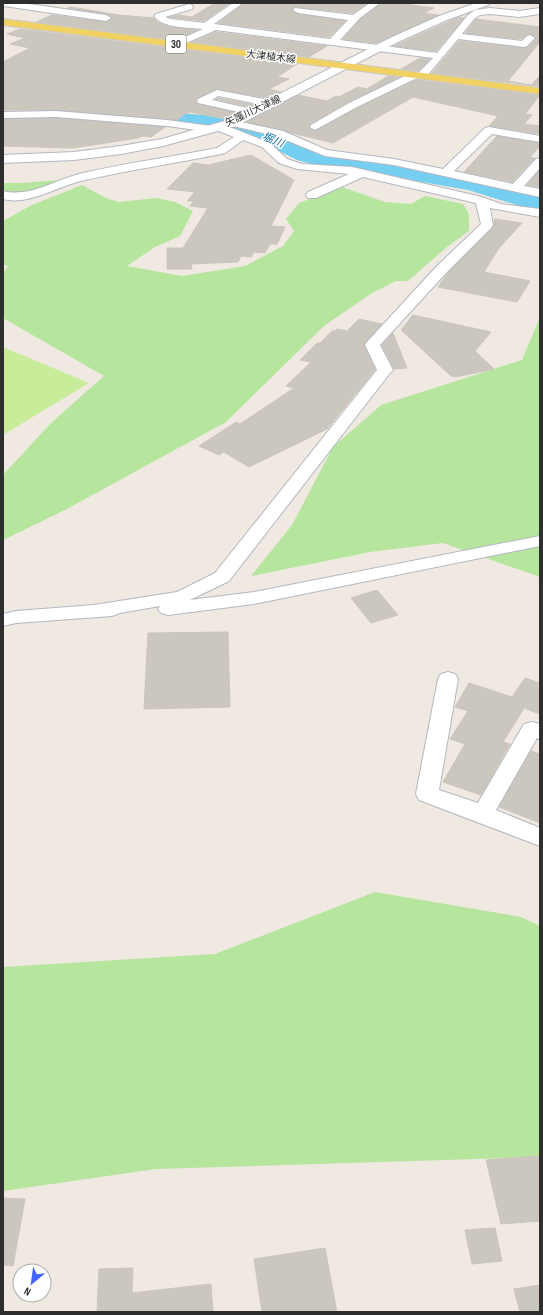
<svg xmlns="http://www.w3.org/2000/svg" width="543" height="1315" font-family="'Sofia Sans Condensed','Noto Sans JP',sans-serif">
  <style>
    .green { fill: #b6e59e }
    .pitch { fill: #c9ec9a }
    .lines { fill: none; stroke-linecap: round; stroke-linejoin: round }
    .river { fill: #75cff0; fill-rule: evenodd }
    .building { fill: #cbc7bf; stroke: #cbc5ba }
    .minor-casing { stroke: #b4b7c1; stroke-width: 2 }
    .secondary-casing { stroke: #b4b7c1; stroke-width: 2 }
    .primary-casing { stroke: #c9c9c9; stroke-width: 2 }
    .minor { fill: #fff; fill-rule: evenodd }
    .secondary { fill: #fff; fill-rule: evenodd }
    .primary { fill: #f2d163; fill-rule: evenodd }
    .labels { text-anchor: middle; dominant-baseline: central; stroke-width: 3; stroke-linejoin: round; paint-order: stroke }
    .far-street-label { font-size: 10px; fill: #2e2e2e; stroke: #fff }
    .shield { fill: #fff; stroke: #6d6d6d; stroke-width: 1 }
    .shield-label { font-size: 11px; font-weight: bold; fill: #2e2e2e }
    .far-water-label { font-size: 11px; font-style: italic; fill: #0d6fa3; stroke: #fff }
  </style>
  <rect width="100%" height="100%" fill="#efe9e1"/>
  <path class="green" d="M60,180v1c-19,8 -36,15 -57,10v-8h18z
    M82,185l24,13 13,4 37,-4 19,4 18,9 -13,25 -25,11 -28,19 55,10 63,-10 38,-20 11,-15 -8,-12 13,-16 43,-16 43,15 26,2 14,-8 38,8 6,10v17l-22,16 -39,34h-12l-24,12 -48,33 -98,96 -161,88 -62,30v-65l48,-52 53,-47 -101,-58v-44l5,-8 -5,-2v-43l29,-16z
    M540,317v260l-97,-34 -73,9 -119,24 41,-51 41,-78 48,-42 141,-45z
    M375,892l146,25 19,9v231l-384,12 -153,22v-224l212,-13z"/>
  <path class="pitch" d="M3,347l86,36 -86,52z"/>
  <g class="lines">
    <path class="river" d="M3,87l70,14 63,9 68,5 59,12 8,2 50,23 61,7 90,16 68,19v16l-20,-4 -52,-16 -86,-15 -64,-9 -21,-6 -41,-20 -52,-11 -68,-5 -63,-9 -70,-14z"/>
  </g>
  <path class="building" d="M215,3h15l-26,18 -34,-4 9,-2 13,2z
    M245,3h122l-14,10 -58,-6 -3,2v2l6,3 47,7 -16,16 -111,-14z
    M381,3h16l37,5 -10,5 14,2 -62,28 -33,-4 18,-20z
    M71,7l48,8 35,3 3,4 12,5 28,3 -21,10 -140,-18 16,-7 54,7 6,-3 -6,-5 -38,-6z
    M459,17l5,1 -28,33 -42,-5z
    M476,19l64,8v15l-32,39 23,4 8,-8 1,9 -108,-13 27,-32 65,7 4,-1 8,-9 -6,-4 -9,5 -56,-6z
    M20,29l277,35 -20,13 12,2 -20,10 12,3 -13,6 -51,-9 -20,9 -1,4 2,2 40,9 -11,6 -37,-7 -4,2 -4,-1 3,1 -8,6 -121,-10h-53v-48l27,-14 -20,-4 15,-6 -18,-4z
    M216,32l111,14 -18,11 -116,-15z
    M420,58l10,1 -12,12 -17,-2z
    M388,76l11,1 -51,25 -38,22 -1,3 7,4 42,-23 59,-28 123,15 -15,19 7,1 -8,9 16,2v8l-51,-8 9,-10 -85,-19 -80,46 -86,-21 51,-27 29,6 9,-5 3,1 19,-10 9,2z
    M218,98l37,7 -5,2 -34,-8z
    M56,118l109,9 -14,10 -8,-1 -5,2 -65,10 -70,-2v-27z
    M497,136l43,7v3l-10,11 5,1 -23,24 -48,-10z
    M251,155l43,25 -23,46 14,1 -8,17h-7l-5,9 -11,-1 -3,5 -10,-1 -3,6 -47,2 1,5h-25v-21h16l25,-40 -18,-2 4,-5h-7l8,-9 -28,-3 26,-26 15,2z
    M540,170v17l-13,-2z
    M495,219l27,4 -23,25 -15,24 46,9 -13,21 -79,-15 9,-13 45,-45z
    M413,315l78,17 -16,19 19,18 -38,8 -5,-1 -50,-46z
    M359,319l23,5 -18,20 11,26 -48,59 -78,38 -25,-15 -5,3 -20,-9 37,-24 4,2 54,-36 -8,-2 25,-24 -11,-2 17,-17h3l12,-12h3l2,-2 10,2z
    M393,333l14,35 -13,1 -12,-24z
    M377,590l21,25 -27,8 -20,-25z
    M228,632l2,75 -86,2 4,-76z
    M525,678l15,5v31l-16,-6 -21,34 7,2 -29,51 -38,-13 22,-38 -15,-5 18,-28 -13,-4 14,-24 43,14z
    M531,751l9,3v69l-41,-16z
    M540,1156v65l-39,3 -15,-64z
    M3,1198l22,1 -12,67 -10,-1z
    M495,1228l7,33 -30,3 -7,-34z
    M325,1248l12,64h-75l-8,-53z
    M133,1268l-1,25 79,-9 2,28h-116l2,-43z
    M540,1285v27h-20l-6,-23z"/>
  <g class="lines">
    <defs>
      <path id="minor" d="M3,3h19l84,12 5,3 -5,3 -102,-15z
        M233,3h10l-29,21 116,15 18,-19 -50,-7 -5,-3 2,-2 58,7 17,-12h10l-20,15 -20,22 97,13 31,-38 7,-5 15,-2 29,3 21,-3v6l-21,3 -29,-3 -10,1 -6,4 -12,15 60,7 5,-5 3,-1 5,3 -8,8 -3,1 -66,-8 -33,39h-8l-60,29 -42,23 -5,-3 1,-2 38,-22 62,-30h7l15,-15 -217,-28 -39,17 -5,-3 2,-2 29,-13c-14,-2 -40,0 -49,-13l2,-2 33,-10 3,1 1,2 -1,2 -27,8 6,2 33,4z
        M217,90l52,10 5,3 -5,3 -51,-10 -6,4 44,10 1,2 -5,3 -54,-12 -1,-2 1,-2z
        M56,111l111,9 44,6 5,-2 19,5 35,14 17,16 15,5 50,3 130,30 19,7 39,5v8l-50,-9 3,17 -2,3 -45,45 -66,72 13,25 -3,3 -161,208 -39,19 64,-8 286,-56v10l-286,58 -86,11 -7,-2 -3,-4 2,-3 -40,7 -8,3 -96,7 -13,3v-12l13,-3 78,-6 83,-13 38,-19 162,-203 -12,-25 2,-3 69,-75 45,-43 -5,-21 -113,-26 -47,21h-8l-2,-3 2,-3 41,-18 -52,-5 -18,-6 -17,-16 -19,-7 -18,13 -4,1c-45,9 -91,16 -136,26 -25,5 -56,26 -82,19v-8c26,7 52,-11 76,-17 46,-11 93,-17 138,-26l17,-11 -18,-7 -5,2 -44,-6 -111,-9 -53,1v-6z
        M237,121l46,10 44,19 67,9 49,10 42,-41 4,-1 51,9v6l-48,-8 -38,37 59,13 23,-25 4,-1v10l-16,18 16,3v8l-146,-32 -69,-9 -49,-20 -43,-10 -1,-2 1,-2z
        M448,672l7,2 3,5 -19,111 39,13 46,-79 8,-2 8,2v15l-3,-1 -41,72 44,18v18l-121,-46 -3,-6 22,-115 3,-5z"/>
      <path id="secondary" d="M476,3h14l-2,2 -41,15 -49,22 -162,84 -73,20 -42,8 -47,6 -71,3v-8l71,-3 47,-6 41,-7 66,-19 162,-82 49,-22z"/>
      <path id="primary" d="M3,19l537,69v6l-537,-69z"/>
    </defs>
    <use href="#minor" class="minor-casing"/>
    <use href="#secondary" class="secondary-casing"/>
    <use href="#primary" class="primary-casing"/>
    <use href="#minor" class="minor"/>
    <use href="#secondary" class="secondary"/>
    <use href="#primary" class="primary"/>
  </g>
  <g class="labels">
    <g class="far-street-label">
      <text transform="translate(271 57) rotate(7)">大津植木線</text>
      <text transform="translate(253 111) rotate(-25)">矢護川大津線</text>
    </g>
    <rect class="shield" x="166" y="35" width="20" height="18" rx="3"/>
    <g class="shield-label">
      <text x="176" y="44">30</text>
    </g>
    <g class="far-water-label">
      <text transform="translate(273 140) rotate(22)">堀川</text>
    </g>
  </g>
  <rect width="543" height="1315" fill="none" stroke="#2e2e2e" stroke-width="8"/>
  <g transform="translate(32 1283) rotate(209)"><circle r="19" fill="#ffffff" stroke="#ababab"/>
  <path d="M0-3L7 15L0 10L-7 15Z" fill="#4264fb"/>
  <text y="-6" font-size="11" font-weight="bold" text-anchor="middle" fill="#2e2e2e">N</text>
  </g>
</svg>
